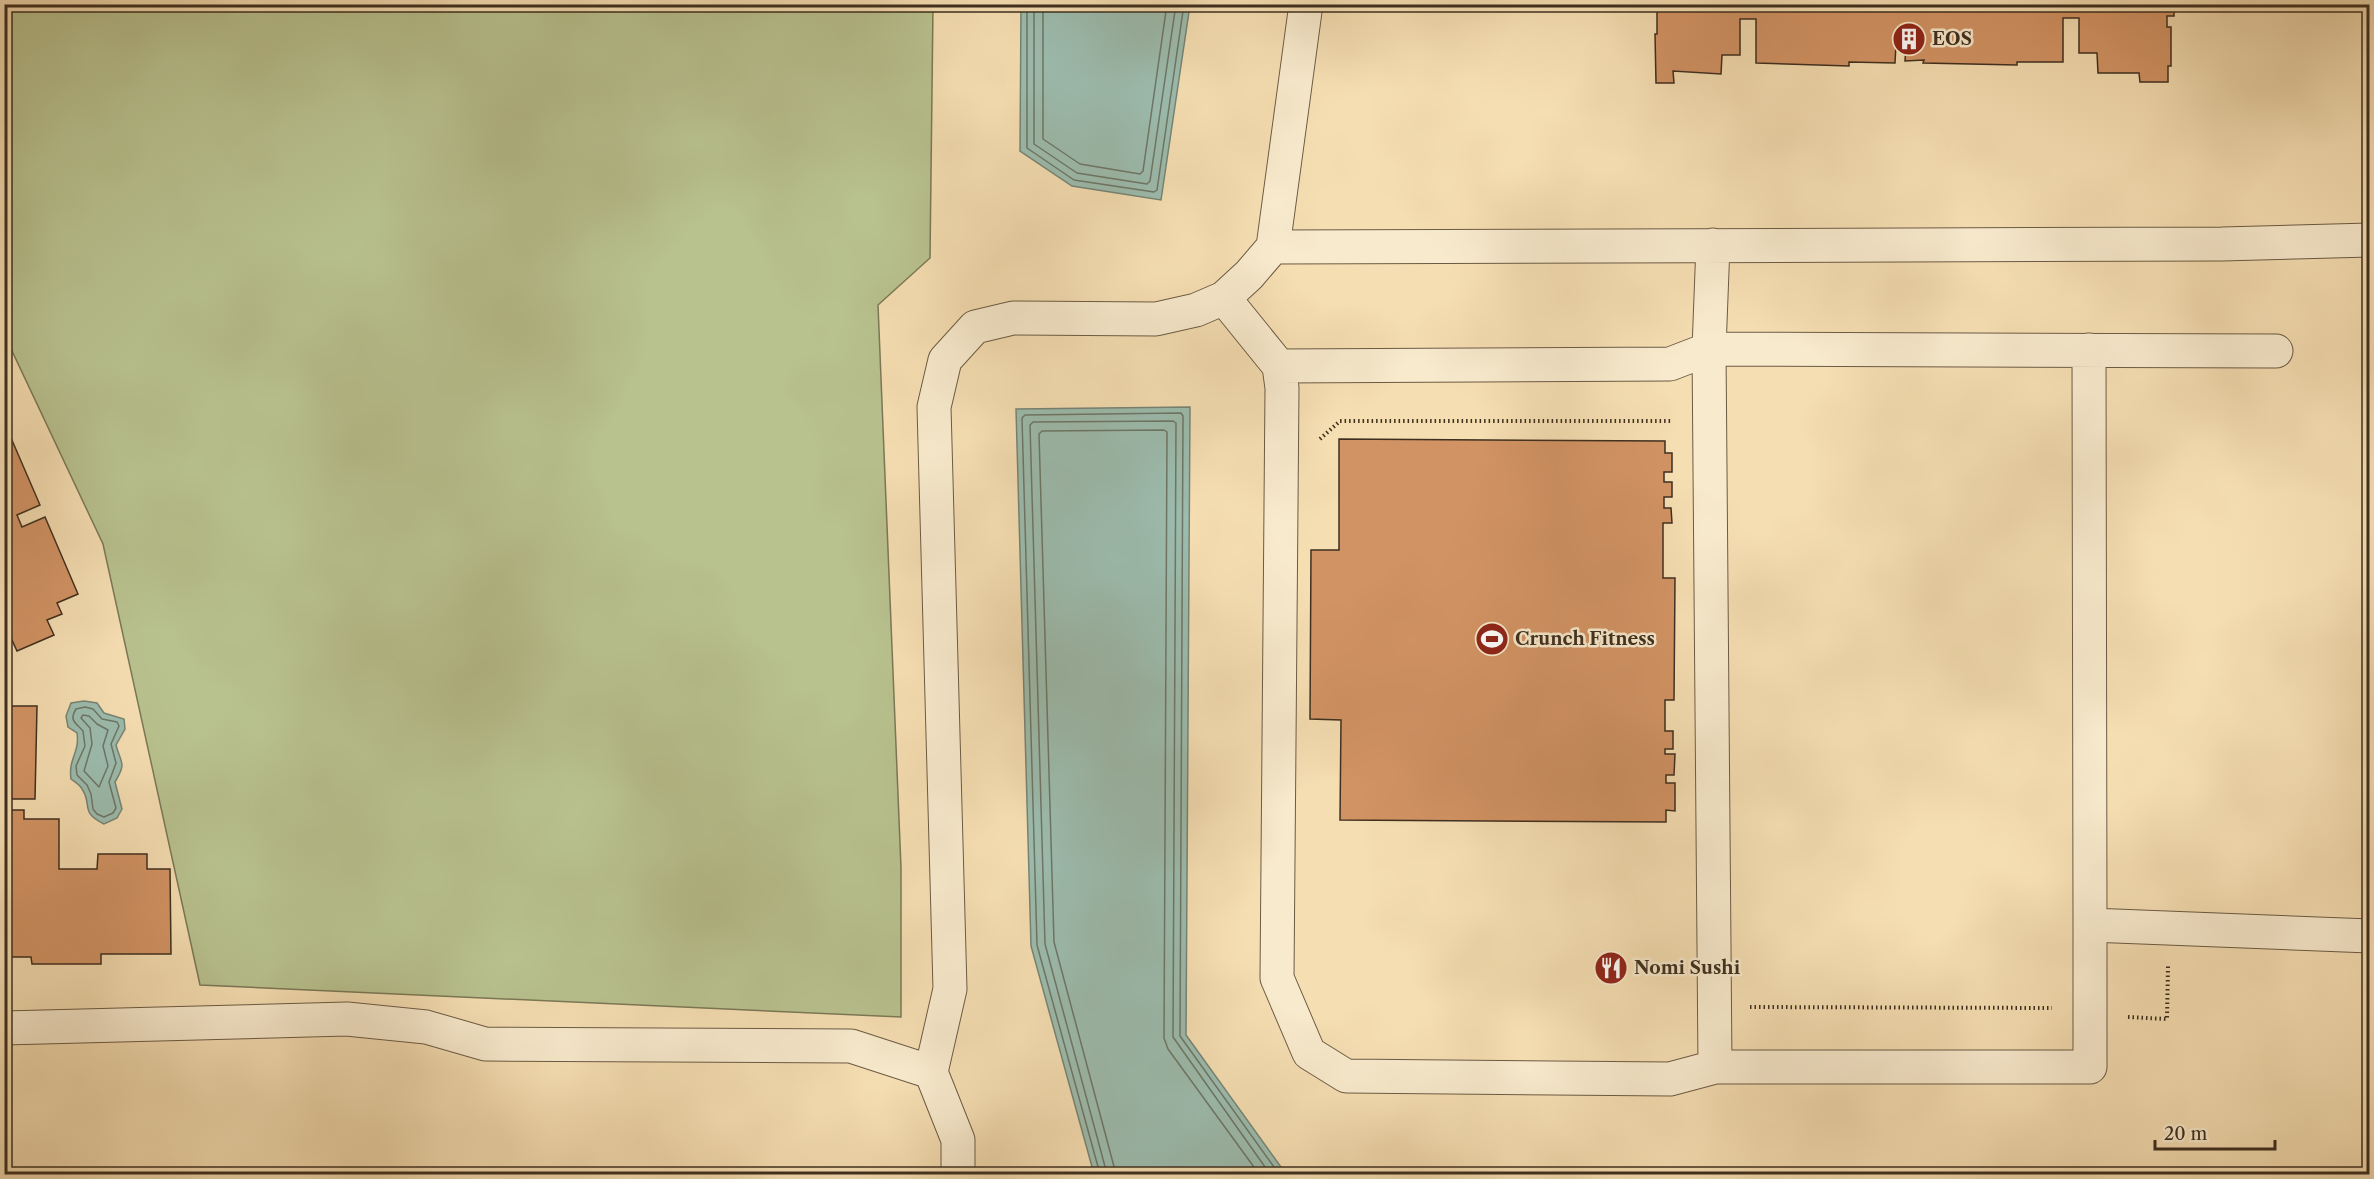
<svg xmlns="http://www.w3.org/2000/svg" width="2374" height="1179" font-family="'Libre Caslon Text',serif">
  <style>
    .green { fill: #b8c28f; stroke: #7b7857; stroke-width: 1.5 }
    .water { fill: #9cbcae; stroke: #768475; stroke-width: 1.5 }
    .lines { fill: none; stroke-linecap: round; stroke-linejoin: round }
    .shore { stroke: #6d7666; stroke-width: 1.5 }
    .building { fill: #d29364; stroke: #3e2f1f; stroke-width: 1.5 }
    .minor-casing { stroke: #6c5b44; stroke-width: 35 }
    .path { stroke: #3e2f1f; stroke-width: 4; stroke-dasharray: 1.5 3; stroke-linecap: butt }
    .minor { stroke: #f8eacd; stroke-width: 33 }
    .labels { text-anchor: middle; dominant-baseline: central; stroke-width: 5; stroke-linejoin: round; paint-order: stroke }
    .poi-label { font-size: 18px; font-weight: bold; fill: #3e2f1f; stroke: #f8eacd; text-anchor: start }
  </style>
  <rect width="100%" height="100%" fill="#f5deb2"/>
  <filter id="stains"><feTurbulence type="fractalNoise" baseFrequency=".00333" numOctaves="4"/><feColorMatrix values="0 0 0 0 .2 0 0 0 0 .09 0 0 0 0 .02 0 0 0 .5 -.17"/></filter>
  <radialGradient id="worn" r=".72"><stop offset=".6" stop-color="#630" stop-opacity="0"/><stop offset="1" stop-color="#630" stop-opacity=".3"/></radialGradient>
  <path class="green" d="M5,4l928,1 -3,253 -52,47 23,563v149l-701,-32 -97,-441 -98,-208z"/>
  <path class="water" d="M1021,5h169l-29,195 -89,-14 -52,-35z
    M1190,407l-4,628 100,139h-192l-63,-228 -15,-537z
    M84,701l13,2 7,10 20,6 1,10 -9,16c5,19 11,17 -1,37l7,27 -5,9 -13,6c-25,-12 -11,-19 -22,-35 -2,-4 -7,-7 -11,-10 -3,-21 9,-26 6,-46l-9,-6 -2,-11 5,-13z"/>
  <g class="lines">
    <path class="shore" d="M1027,4v144l47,32 80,12 3,-2 27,-186
      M1034,4v140l43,29 70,11 3,-3 26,-177
      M1043,4v135l37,25 60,10 3,-3 24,-167
      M85,707l8,2 9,10 15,3 2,4 -8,18 5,19 -7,19 7,26 -3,5 -9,4 -7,-3 -4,-5 -2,-15 -4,-9 -10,-10 -1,-9 9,-20 -2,-15c-8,-9 -14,-10 -7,-22z
      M83,715l6,1 8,8 11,6 -5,16 5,20 -9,21 -15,-16 8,-27 -2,-16 -9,-10z
      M1100,1174l-63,-229 -15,-527 3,-3 156,-2 2,3 -3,620 99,138
      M1107,1174l-62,-230 -15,-519 3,-3 140,-1 3,2 -3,614 97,137
      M1116,1174l-62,-232 -15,-508 3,-3 122,-1 3,2 -3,606 4,11 91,125"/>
  </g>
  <path class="building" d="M1653,4h521v12h-7v11h4v39h-3v16h-28l-1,-9h-41l-1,-20h-18v-35h-16v44h-46v3l-94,-2 1,-3 -19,1 1,-16 -10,-1 -1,19 -46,-1v4l-93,-3v-44h-16v36h-18l-1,19 -48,-3 1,12h-18l-1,-49h2v-24h-4z
    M5,424l35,81 -23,10 5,12 23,-10 33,77 -21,9 5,11 -15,6 7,15 -37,16 -6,-13 -7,2z
    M1339,439l326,2v12h7v19h-8v10h8v15h-8v11h7l1,15h-9v55h12l-1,122h-9v31h8v18h-8v5h10l-1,21h-8v8h9v28l-9,-1v12l-326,-2 1,-100 -31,-1 1,-169h28z
    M4,706h33l-2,93h-31z
    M4,810h20v9h35v50h38l1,-15h49v15h23l1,85h-70v10h-69l-1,-7h-26z"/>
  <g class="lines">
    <defs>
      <path id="minor" d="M1713,245l-4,104 6,718
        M1273,247l949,-3 148,-4
        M1224,298l55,68 3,22 -5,590 32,75 37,23 324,3 45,-12h375v-142l280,11
        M2089,350l1,575
        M1279,366l391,-2 39,-15 567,2
        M4,1028l343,-9 79,8 59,17 366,2 80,26
        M931,1072l19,-83 -16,-582 11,-47 30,-33 38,-9 143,1 40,-9 28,-12 25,-23 24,-28 33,-243
        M931,1072l27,68v34"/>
    </defs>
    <use href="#minor" class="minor-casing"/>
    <path class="path" d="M1320,439l20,-18h332
      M1750,1007l302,1
      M2128,1017l39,2 1,-53"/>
    <use href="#minor" class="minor"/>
  </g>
  <defs>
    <symbol id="building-disc" viewBox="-11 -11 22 22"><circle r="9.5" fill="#8f2418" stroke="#f8eacd"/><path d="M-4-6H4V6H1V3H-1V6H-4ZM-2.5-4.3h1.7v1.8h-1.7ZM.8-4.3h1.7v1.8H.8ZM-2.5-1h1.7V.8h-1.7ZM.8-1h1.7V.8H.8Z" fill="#fff"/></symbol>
    <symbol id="stadium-disc" viewBox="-11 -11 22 22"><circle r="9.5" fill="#8f2418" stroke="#f8eacd"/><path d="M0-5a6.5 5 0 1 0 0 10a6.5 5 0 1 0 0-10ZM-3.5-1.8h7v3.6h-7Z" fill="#fff"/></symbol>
    <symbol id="restaurant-disc" viewBox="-11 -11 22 22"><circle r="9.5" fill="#8f2418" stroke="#f8eacd"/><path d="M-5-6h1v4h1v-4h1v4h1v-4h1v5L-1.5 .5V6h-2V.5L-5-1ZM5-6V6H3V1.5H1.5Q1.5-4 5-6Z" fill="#fff"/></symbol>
  </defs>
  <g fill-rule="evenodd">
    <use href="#building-disc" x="1890" y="20" width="38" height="38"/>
    <use href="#stadium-disc" x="1473" y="620" width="38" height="38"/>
    <use href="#restaurant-disc" x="1592" y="949" width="38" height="38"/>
  </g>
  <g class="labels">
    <g class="poi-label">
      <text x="1932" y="39">EOS</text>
      <text x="1515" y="639">Crunch Fitness</text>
      <text x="1634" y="968">Nomi Sushi</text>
    </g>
  </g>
  <rect width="2374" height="1179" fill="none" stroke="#f5deb2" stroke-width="24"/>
  <rect x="6" y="6" width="2362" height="1167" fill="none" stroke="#3e2f1f" stroke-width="3"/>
  <rect x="12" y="12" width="2350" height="1155" fill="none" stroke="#3e2f1f" stroke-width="1.5"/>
  <path d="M2155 1140v9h120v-9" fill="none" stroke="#3e2f1f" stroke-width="3"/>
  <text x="2164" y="1140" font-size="18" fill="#3e2f1f" stroke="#f8eacd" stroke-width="4.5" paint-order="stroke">20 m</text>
  <rect width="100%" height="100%" filter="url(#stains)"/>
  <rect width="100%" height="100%" fill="url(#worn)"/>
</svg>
